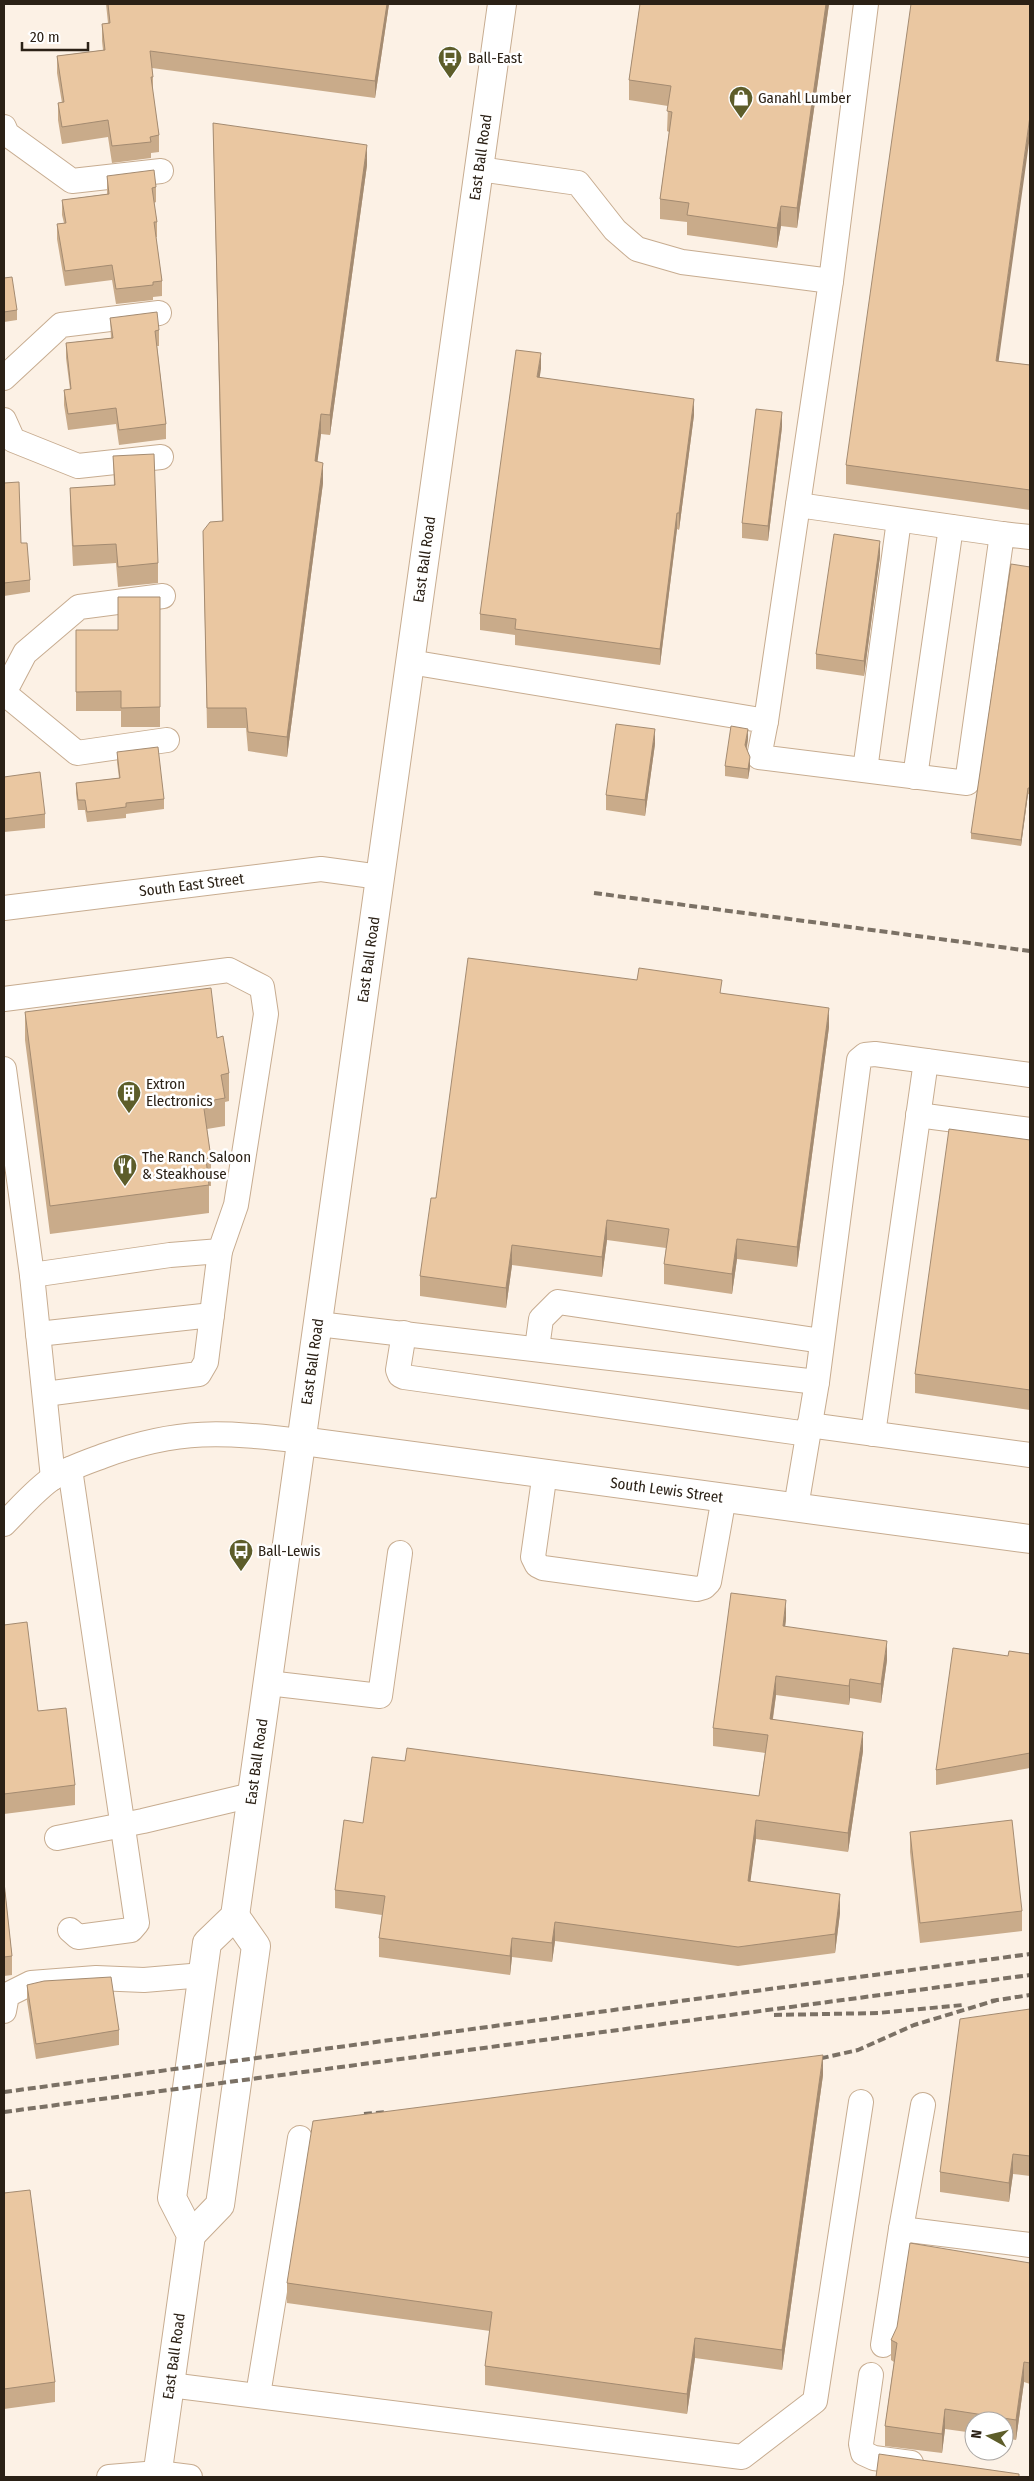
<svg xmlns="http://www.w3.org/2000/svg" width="1034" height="2481" font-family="'Fira Sans Condensed',sans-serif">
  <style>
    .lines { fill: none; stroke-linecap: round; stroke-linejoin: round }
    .minor-casing { stroke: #c7ac90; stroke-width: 26 }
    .major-casing { stroke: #c7ac90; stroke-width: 30 }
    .minor { stroke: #fff; stroke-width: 24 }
    .major { stroke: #fff; stroke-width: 28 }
    .rail { stroke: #7b7165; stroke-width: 4; stroke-dasharray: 8 4; stroke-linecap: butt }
    .wall { fill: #c9ab8a }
    .shaded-wall { fill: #a48b71 }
    .building { fill: #eac7a1; stroke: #a48b71 }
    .labels { text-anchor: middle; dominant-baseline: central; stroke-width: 5; stroke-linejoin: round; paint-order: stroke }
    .poi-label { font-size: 15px; fill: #2b2116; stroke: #fff; text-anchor: start }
    .street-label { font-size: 15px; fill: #2b2116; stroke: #fff }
  </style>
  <rect width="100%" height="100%" fill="#fcf1e5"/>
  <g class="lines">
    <defs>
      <g id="minor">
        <path d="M4,127l3,7 65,47 89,-10"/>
        <path d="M479,169l99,14 37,47 22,19 45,13 149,19 35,-277"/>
        <path d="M4,378l57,-53 98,-12"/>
        <path d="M4,420l9,20 65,26 83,-9"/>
        <path d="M798,505l204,29"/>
        <path d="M410,662l356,59 -7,36 208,26 35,-249 28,3"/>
        <path d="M4,693l21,-40 54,-46 84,-11"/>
        <path d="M4,693l73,60 90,-13"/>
        <path d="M766,721l65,-440"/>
        <path d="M865,770l34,-250"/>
        <path d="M915,777l36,-250"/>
        <path id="s1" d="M4,908l317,-39 59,8"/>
        <path d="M4,999l225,-29 33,17 4,27 -30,191 -16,46 -50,4 -138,20"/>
        <path d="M4,1069l28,206 21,203"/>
        <path d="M918,1115l112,15"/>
        <path d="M318,1324l499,58"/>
        <path d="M404,1333l-6,37 2,5 4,2 404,57"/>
        <path d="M38,1334l174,-19"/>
        <path d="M537,1348l4,-29 17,-17 264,39"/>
        <path d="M45,1394l154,-20 7,-12 14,-111"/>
        <path d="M809,1425l221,30"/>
        <path d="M873,1434l53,-373"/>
        <path d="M545,1472l-12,85 4,8 6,3 154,21 7,-2 5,-5 15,-85"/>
        <path d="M796,1507l21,-125 42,-322 6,-5 10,-1 155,21"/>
        <path d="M4,1524c16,-16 32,-35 50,-47 15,-9 33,-15 49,-21 77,-28 120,-24 199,-15"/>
        <path d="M268,1683l112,13 20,-143"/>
        <path d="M57,1838l86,-17 109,-26"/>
        <path d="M70,1930l8,7 53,-7 6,-7 -67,-454"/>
        <path d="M4,2011l3,-16 24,-12 65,-5 48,2 59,-5"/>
        <path d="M901,2229l22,-124"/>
        <path d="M883,2345l18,-116 129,16"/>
        <path d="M871,2375l-10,69 2,9 11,5 37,5"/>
        <path d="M170,2385l572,72 73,-56 46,-299"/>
        <path d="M258,2395l42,-257"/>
        <path d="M109,2477l49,-4 32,4"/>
      </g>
      <g id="major">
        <path id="s2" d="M302,1441l728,98"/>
        <path d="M191,2235l29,-30 36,-259 -21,-30"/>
        <path id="s3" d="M157,2477l34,-242 -19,-37 18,-132 17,-123 28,-27 267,-1912"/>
      </g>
    </defs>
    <use href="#minor" class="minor-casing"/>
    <use href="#major" class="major-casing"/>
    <use href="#minor" class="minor"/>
    <use href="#major" class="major"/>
    <path class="rail" d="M594,893l436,58
      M991,2001l39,-6
      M774,2015l104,-2 85,-8
      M809,2061l49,-11 56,-25 83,-25
      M4,2092l1026,-138
      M4,2112l1026,-137
      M364,2114l23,-2"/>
  </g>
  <path class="wall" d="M106,4h283l-14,94 -223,-30 1,9v17l6,41v17l-8,1v5l-39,5 -4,-26 -46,7 -4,-24v-17h4l-5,-30v-17l46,-6 -1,-9v-17l6,-1z
    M640,4h189l-32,224 -16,-2 -4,22 -90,-13v-13l-27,-3v-20l9,-67 -2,-1 1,-25 -39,-6v-20z
    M213,123l154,42 -37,270 -9,-1 -4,28 6,21 -36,274 -39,-6 -2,-23h-39l-4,-197 19,-10z
    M107,176l49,11v15l-2,1 3,19v15h-1l6,44v15l-9,1v3l-37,4 -4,-24 -47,6 -8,-47v-15l7,-1 -2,-8v-15l45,-6z
    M4,278l13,32v10l-13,2z
    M110,318l49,12v16h-2l9,78v15l-47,6 -3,-21 -48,6 -4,-25v-15l6,-1 -4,-31v-15l45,-5z
    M998,361l32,4v145l-184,-26v-19z
    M541,369l-2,9 155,37 -15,115 -2,-1 -17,136 -145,-20v-10l-35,-5v-16z
    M782,427l-14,114 -26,-3v-15z
    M113,456l45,107v20l-40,4 -2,-24 -43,3 -3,-58v-20l44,-2z
    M4,483l17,60 9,37v12l-26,4z
    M880,556l-16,120 -48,-7v-15z
    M1030,567v228l-2,-1 -7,52 -50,-7v-6z
    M160,597v130h-39v-16h-45v-81h42z
    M748,739l-1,9 3,19 -2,12 -23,-3v-10z
    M655,744l-10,72 -39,-6v-15z
    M117,752l47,47v10l-38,5v4l-39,4 -2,-12h-7l-2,-17v-10l43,-5 -2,-16z
    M4,777l41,37v14l-41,4z
    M722,993l107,34 -32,240 -60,-8 -5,35 -68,-10v-20l2,-16 -59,-8 -5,37 -90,-12 -6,43 -86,-12v-20l16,-78z
    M25,1012l192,26 12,35v28l-4,1v24l-18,3 4,29v28h-2v27l-159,21 -25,-194z
    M1030,1140v270l-115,-17v-19z
    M786,1619l-1,7 102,34 -6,43 -31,-5 -1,7 -73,-10 -3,24 90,32 -15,101 -92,-13 -6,43 90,31 -5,40 -97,13 -183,-25 -3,21 -40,-5 -2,18 -131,-18v-19l3,-23 -47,-7v-18l28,-67 42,-62 354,35 6,-43 -52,-7v-18z
    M4,1625l34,86 37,74v20l-71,9z
    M1030,1654v114l-94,17v-15l72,-114z
    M910,1832l112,79v20l-102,12 -10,-91z
    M4,1882l8,74v19l-8,1z
    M27,1985l92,45v15l-83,14 -9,-58z
    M1030,2009v167l-17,-2 -4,28 -69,-10v-20z
    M823,2075l-41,295 -87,-12 -8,56 -202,-29v-19l5,-35 -203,-28v-20z
    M4,2193l51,189v20l-51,7z
    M1030,2263v121l-6,-2 -8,58 -12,-2v-17h-30v12l-29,-4 -3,24 -57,-7v-20l9,-64 -3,-2v-20z"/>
  <path class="shaded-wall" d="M387,4h2l-14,94v-17z
    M826,4h3l-32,224v-20z
    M1030,116v20l-34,244v-19z
    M367,145v20l-37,270v-20z
    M781,206v20l-4,22v-20z
    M541,353v16l-4,25v-17z
    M694,399v16l-15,115v-17z
    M782,412v15l-14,114v-15z
    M321,414v20l-6,47v-20z
    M323,463v20l-36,274v-20z
    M677,513v16l-17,136v-16z
    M880,541v15l-16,120v-15z
    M655,729v15l-10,72v-16z
    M748,729v10l-3,16v-10z
    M750,757v10l-2,12v-10z
    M1028,788v6l-7,52v-6z
    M829,1008v19l-32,240v-20z
    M607,1220v20l-5,37v-20z
    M737,1239v20l-5,35v-20z
    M512,1245v20l-6,43v-20z
    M786,1600v19l-3,25v-18z
    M887,1641v19l-6,43v-19z
    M776,1676v19l-6,42v-18z
    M850,1679v19l-1,7v-19z
    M863,1732v19l-15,101v-19z
    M756,1820v19l-8,61v-19z
    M840,1894v19l-5,40v-19z
    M555,1922v19l-3,21v-19z
    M512,1938v19l-2,18v-19z
    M823,2055v20l-41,295v-20z
    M1013,2154v20l-4,28v-19z
    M695,2338v20l-8,56v-20z
    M1024,2362v20l-8,58v-20z
    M945,2409v20l-3,24v-19z"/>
  <path class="building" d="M108,4h279l-12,77 -225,-30 3,26h-2l8,58 -9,2 1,5 -39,4 -4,-26 -46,7 -4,-24 6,-1 -7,-46 48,-6 -3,-26 8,-1z
    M640,4h186l-29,204 -16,-2 -4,22 -90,-13 2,-12 -29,-4 12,-87 -5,-1 4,-25 -42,-6z
    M911,4h119v112l-34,245 34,4v125l-184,-25z
    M213,123l154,22 -37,270 -9,-1 -6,47 8,2 -36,274 -39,-5 -2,-24h-39l-4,-177 7,-9 13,-1z
    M154,170l2,17 -4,1 5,34h-3l8,59 -9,1v3l-37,4 -4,-24 -47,6 -8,-47 9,-1 -4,-23 47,-6 -2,-18z
    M12,277l5,33 -13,2v-34z
    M157,312l2,18 -4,1 11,93 -47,6 -3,-22 -48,6 -4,-24 7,-1 -5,-46 47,-5 -3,-20z
    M516,350l25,3 -4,24 157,22 -15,114h-2l-17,136 -145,-20 1,-10 -36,-5z
    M756,409l26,3 -14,114 -26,-3z
    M154,454l4,109 -40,4 -2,-23 -43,2 -3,-58 45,-3 -2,-29z
    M19,482l2,61h6l3,37 -26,3v-100z
    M834,534l46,7 -16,120 -48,-7z
    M1011,564l19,3v221h-2l-7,52 -50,-7z
    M118,597h42v110l-39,1v-17l-45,1v-62h42z
    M616,724l39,5 -10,71 -39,-5z
    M731,726l17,3 -3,16 5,12 -2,12 -23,-3z
    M158,747l6,52 -38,4v4l-39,5 -2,-12h-7l-2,-17 44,-5 -3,-26z
    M40,772l5,42 -41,5v-42z
    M468,958l169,22 2,-12 83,12 -2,13 109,15 -32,239 -60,-8 -5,35 -68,-10 5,-35 -62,-9 -5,37 -90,-12 -6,43 -86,-12 11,-78h5z
    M211,988l6,50 6,-2 6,37 -8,2 4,23 -22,4 8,56 -5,1 3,26 -159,21 -25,-194z
    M949,1129l81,11v250l-115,-16z
    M731,1593l55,7 -3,26 104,15 -6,43 -31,-5 -1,7 -73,-10 -6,43 93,13 -15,101 -92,-13 -8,61 92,13 -5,40 -97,13 -183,-25 -3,21 -40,-5 -2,18 -131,-18 6,-42 -50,-6 9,-70 19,3 9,-66 33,4 2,-13 352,48 9,-61 -55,-7z
    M27,1622l11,89 28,-3 9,77 -71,9v-169z
    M953,1648l55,8 1,-5 21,3v99l-94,17z
    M1012,1820l10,91 -102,12 -10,-91z
    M4,1882l8,74 -8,1z
    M111,1977l8,53 -83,14 -9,-59 17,-4z
    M1030,2009v147l-17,-2 -4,29 -69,-11 20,-153z
    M823,2055l-41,295 -87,-12 -8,56 -202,-28 7,-54 -205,-29 26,-162z
    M30,2190l25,192 -51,7v-196z
    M910,2243l120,20v100l-6,-1 -8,58 -71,-11 -3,25 -57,-8 12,-83 -6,-3 6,-13z
    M879,2454l140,20v3h-143z"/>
  <defs>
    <symbol id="bus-pin" viewBox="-11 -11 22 30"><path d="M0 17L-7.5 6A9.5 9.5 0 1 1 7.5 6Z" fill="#5d5d2a" stroke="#fff"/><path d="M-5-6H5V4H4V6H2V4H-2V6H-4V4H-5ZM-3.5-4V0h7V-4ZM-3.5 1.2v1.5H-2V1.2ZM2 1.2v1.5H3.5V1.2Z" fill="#fff"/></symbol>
    <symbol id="shop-pin" viewBox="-11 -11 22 30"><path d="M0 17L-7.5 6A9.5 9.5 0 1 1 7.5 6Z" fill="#5d5d2a" stroke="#fff"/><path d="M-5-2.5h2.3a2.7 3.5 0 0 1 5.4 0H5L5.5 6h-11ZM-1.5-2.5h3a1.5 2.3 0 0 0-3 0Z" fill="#fff"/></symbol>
    <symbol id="building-pin" viewBox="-11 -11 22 30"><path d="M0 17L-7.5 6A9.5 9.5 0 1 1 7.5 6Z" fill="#5d5d2a" stroke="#fff"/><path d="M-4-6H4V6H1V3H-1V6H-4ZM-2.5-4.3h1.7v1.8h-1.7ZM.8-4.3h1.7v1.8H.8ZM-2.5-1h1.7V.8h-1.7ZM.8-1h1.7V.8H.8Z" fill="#fff"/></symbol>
    <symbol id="restaurant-pin" viewBox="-11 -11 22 30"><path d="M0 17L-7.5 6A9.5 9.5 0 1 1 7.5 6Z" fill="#5d5d2a" stroke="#fff"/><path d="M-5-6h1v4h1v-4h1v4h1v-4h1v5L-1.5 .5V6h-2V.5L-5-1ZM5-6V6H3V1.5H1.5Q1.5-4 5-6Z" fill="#fff"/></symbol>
  </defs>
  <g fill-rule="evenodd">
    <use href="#bus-pin" x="436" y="44" width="28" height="38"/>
    <use href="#shop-pin" x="727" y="84" width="28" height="38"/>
    <use href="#building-pin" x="115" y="1079" width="28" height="38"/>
    <use href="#restaurant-pin" x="111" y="1152" width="28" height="38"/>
    <use href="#bus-pin" x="227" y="1537" width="28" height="38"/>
  </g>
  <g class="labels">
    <g class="poi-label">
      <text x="468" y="58">Ball-East</text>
      <text x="758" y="98">Ganahl Lumber</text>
      <text x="146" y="1084">Extron<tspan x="146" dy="17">Electronics</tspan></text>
      <text x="142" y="1157">The Ranch Saloon<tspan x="142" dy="17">&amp; Steakhouse</tspan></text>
      <text x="258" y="1551">Ball-Lewis</text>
    </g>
    <g class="street-label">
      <text stroke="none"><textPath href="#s3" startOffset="2358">East Ball Road</textPath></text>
      <text stroke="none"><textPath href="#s3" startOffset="1952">East Ball Road</textPath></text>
      <text stroke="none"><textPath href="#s1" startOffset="189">South East Street</textPath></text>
      <text stroke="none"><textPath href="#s3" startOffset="1548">East Ball Road</textPath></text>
      <text stroke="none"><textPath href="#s3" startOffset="1142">East Ball Road</textPath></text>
      <text stroke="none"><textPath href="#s2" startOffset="368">South Lewis Street</textPath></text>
      <text stroke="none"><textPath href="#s3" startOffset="738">East Ball Road</textPath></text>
      <text stroke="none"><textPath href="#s3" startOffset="122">East Ball Road</textPath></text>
    </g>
  </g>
  <rect width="1034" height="2481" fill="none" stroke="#2b2116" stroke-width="10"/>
  <g transform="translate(989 2436) rotate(278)"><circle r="24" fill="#ffffff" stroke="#aaa6a2"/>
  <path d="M0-4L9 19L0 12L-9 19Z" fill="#5d5d2a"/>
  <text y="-8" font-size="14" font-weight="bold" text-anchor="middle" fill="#2b2116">N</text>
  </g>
  <path d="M22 42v8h66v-8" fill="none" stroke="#2b2116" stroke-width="2.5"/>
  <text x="30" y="42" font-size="15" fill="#2b2116" stroke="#ffffff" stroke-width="4" paint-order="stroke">20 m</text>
</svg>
